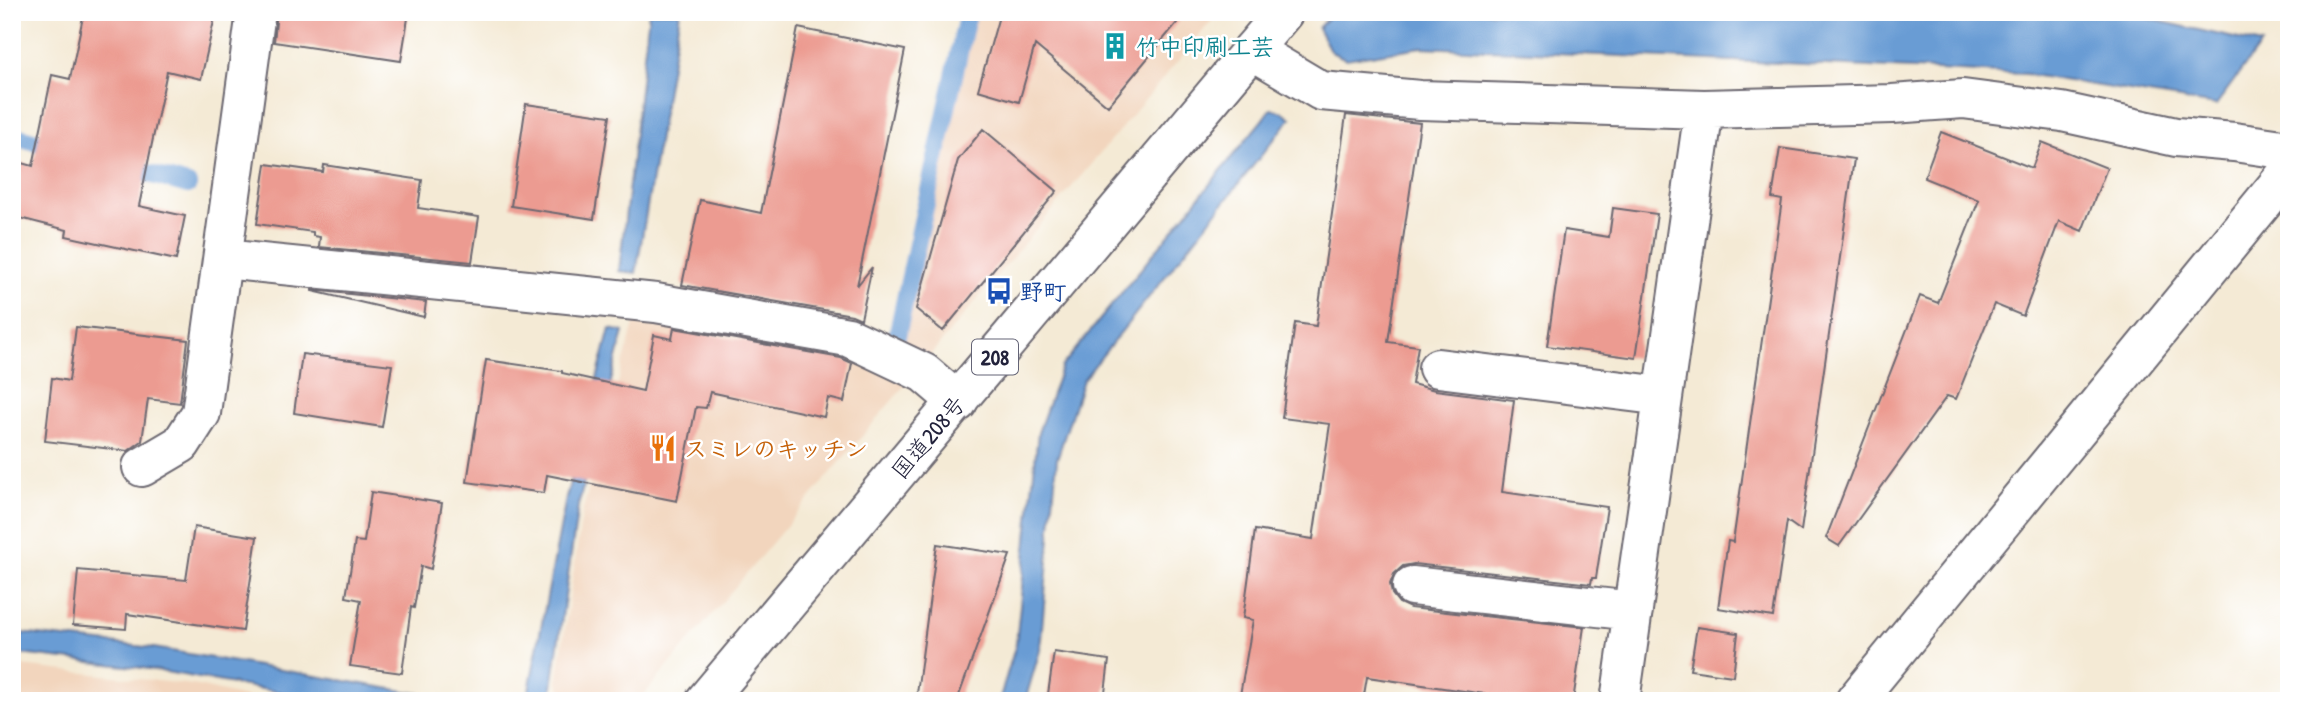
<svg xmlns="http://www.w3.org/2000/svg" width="2301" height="713" font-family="'Patrick Hand','Klee One',sans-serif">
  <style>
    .built { fill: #f2d5bd }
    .water { fill: #699cd4; stroke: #465f88; stroke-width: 2 }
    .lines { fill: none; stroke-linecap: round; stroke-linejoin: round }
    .stream { stroke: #699cd4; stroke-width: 18 }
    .building { fill: #ec9b91 }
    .minor-casing { stroke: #6c6871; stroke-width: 42 }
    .trunk-casing { stroke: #6c6871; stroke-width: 42 }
    .minor { stroke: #fff; stroke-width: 38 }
    .trunk { stroke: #fff; stroke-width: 38 }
    .labels { text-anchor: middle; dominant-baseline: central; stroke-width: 5; stroke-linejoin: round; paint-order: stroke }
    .shield { fill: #fff; stroke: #646476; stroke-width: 2 }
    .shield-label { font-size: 21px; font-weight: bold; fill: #22223b }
    .culture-label { font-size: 23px; font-weight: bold; fill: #0d838f; stroke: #fff; text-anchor: start }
    .transit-label { font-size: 23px; font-weight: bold; fill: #164399; stroke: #fff; text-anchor: start }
    .street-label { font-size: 23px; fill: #22223b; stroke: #fff }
    .food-label { font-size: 23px; font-weight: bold; fill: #c56008; stroke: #fff; text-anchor: start }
  </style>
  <rect width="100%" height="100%" fill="#fff"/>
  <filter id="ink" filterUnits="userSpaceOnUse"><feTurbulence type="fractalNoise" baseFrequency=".0143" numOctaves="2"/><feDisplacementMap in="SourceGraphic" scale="14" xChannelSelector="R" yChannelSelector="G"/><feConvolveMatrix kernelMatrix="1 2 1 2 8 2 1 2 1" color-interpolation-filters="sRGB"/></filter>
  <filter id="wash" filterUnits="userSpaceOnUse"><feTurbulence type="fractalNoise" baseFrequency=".00686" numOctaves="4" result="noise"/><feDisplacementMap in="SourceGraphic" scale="28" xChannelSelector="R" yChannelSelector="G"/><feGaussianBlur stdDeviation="1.57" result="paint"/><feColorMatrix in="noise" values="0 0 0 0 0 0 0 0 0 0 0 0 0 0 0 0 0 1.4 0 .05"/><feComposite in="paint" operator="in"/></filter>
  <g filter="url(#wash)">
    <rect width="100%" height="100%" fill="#f4ead5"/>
    <path class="built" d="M972,12h247l-580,689h-72l-10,-20 26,-172 62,-224 256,55z
      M12,665l182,20 68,16h-250z"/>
    <path class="water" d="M649,12h31l-44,261 -17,-2z
      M1333,12h785l143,32 -45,61 -191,-31 -604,-27 -75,12 -15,-7 -13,-24z
      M1271,109l12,3 8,6 -208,262 -26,79 -17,191 -15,51h-26l17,-57 22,-211 24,-67z
      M610,329l14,3 -46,174 -27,188 4,7h-28l39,-203z
      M12,632l142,16 308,53h-132l-187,-33 -131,-15z"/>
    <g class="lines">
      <path class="stream" d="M12,135l48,14
        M124,167l64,18
        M897,336l71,-324"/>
    </g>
    <g id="blocks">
      <path class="building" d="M84,12h132l-15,67 -34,-8 -28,135 46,10 -9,44 -110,-24 1,-6 -55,-14v-56l21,6 19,-91 18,4z
        M277,12h132l-8,49 -127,-19z
        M995,12h191l-78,94 -73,-61 -16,57 -41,-12 21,-74z
        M798,28l107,22 -48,236 15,-19 -11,52 -9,-4 -170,-30 18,-85 61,13z
        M526,104l84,12 -16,103 -83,-13z
        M1346,115l74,8 -32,219 30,4 -6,38 23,6 79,10 -12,92 105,15 -11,71h-4l-1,6 -177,-20 -11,2 -9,8 -4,10 2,10 7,9 11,5 174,19 -11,74h-40l-166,-24 -4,24h-124l14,-81 -10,-2 12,-88 58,9 17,-115 -48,-6 13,-95 21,3z
        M983,129l74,62 -114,140 -27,-22 42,-149z
        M1941,132l91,36 10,-26 65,26 -25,63 -23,-10 -36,95 -29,-12 -38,95 -9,-3 -108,150 -13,-8 94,-242 18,7 41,-103 -55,-22z
        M1780,148l74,11 -53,372 -14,-10 -14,96 -55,-9 10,-67 5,1 49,-342 -10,-2z
        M266,164l57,8 1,-7 98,15 -4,28 61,9 -7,45 -153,-15 1,-10 -7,-1v-4l-56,-8z
        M1613,208l44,6 -21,144 -89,-12 17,-116 45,7z
        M312,290l114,12 -2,15 -112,-26z
        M76,327l112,13 -8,63 -32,-4 -6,42 -14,10 -83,-10 7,-63 17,3z
        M674,328l167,30 11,5 -8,39 -16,-4 -4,19 -114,-25 -4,16 -10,-1 -19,94 -130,-26 -3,18 -77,-11 19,-122 76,11v2l81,18 11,-56 18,4z
        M302,354l90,11 -10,62 -88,-14z
        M371,492l71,11 -11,66 -10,-3 -7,42 -3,-1 -9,66 -52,-7 11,-66 -15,-3 9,-56 9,1z
        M194,527l63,10 -14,94 -116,-17 -1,15 -53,-4 5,-55 108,10z
        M937,544l73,11 -53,146h-41z
        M1697,627l41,6 -5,43 -43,-6z
        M1054,652l55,8 -5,41h-57z"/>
    </g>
  </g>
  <g filter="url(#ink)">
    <use href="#blocks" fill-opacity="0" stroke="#6c6871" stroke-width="2"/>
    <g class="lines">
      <defs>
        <path id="minor" d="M1252,50l69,41 99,9 284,9 188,-5 71,-5 99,13 114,25 58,5 55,8
          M223,259l433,44 192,34 76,36 34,29
          M1438,368l225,28
          M142,467l39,-23 20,-31 55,-401
          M1412,586l221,25
          M1620,701l84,-592
          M1855,701l434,-530"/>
        <path id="trunk" d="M705,701l579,-689"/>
      </defs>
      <use href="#minor" class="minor-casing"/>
      <use href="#trunk" class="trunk-casing"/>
      <use href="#minor" class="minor"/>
      <use href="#trunk" class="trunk"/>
    </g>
  </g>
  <defs>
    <symbol id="building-bare" viewBox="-9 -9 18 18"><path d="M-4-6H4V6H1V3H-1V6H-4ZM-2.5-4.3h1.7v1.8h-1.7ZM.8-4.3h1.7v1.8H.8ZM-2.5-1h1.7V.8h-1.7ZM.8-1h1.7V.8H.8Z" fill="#0f9aa8" stroke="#fff" stroke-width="2.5" paint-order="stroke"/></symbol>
    <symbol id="bus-bare" viewBox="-9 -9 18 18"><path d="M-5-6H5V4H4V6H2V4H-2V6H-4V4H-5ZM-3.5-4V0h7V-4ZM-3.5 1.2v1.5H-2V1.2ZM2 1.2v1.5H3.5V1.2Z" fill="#1a4fb4" stroke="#fff" stroke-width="2.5" paint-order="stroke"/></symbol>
    <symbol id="restaurant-bare" viewBox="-9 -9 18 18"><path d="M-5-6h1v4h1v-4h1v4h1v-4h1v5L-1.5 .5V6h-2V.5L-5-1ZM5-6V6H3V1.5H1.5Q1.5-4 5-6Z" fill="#e8710a" stroke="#fff" stroke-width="2.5" paint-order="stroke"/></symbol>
  </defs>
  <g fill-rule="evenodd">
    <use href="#building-bare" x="1096" y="27" width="38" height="38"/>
    <use href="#bus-bare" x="980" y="272" width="38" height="38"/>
    <use href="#restaurant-bare" x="644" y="429" width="38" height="38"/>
  </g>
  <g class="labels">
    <rect class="shield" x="972" y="339.5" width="46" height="35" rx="5"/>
    <g class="shield-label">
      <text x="995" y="357">208</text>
    </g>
    <g class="culture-label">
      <text x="1136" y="46">竹中印刷工芸</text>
    </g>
    <g class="transit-label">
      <text x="1020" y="291">野町</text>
    </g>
    <g class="street-label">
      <text transform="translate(928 437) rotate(-50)">国道208号</text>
    </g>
    <g class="food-label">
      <text x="684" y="448">スミレのキッチン</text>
    </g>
  </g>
  <rect width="2301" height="713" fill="none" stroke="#fff" stroke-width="42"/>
</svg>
